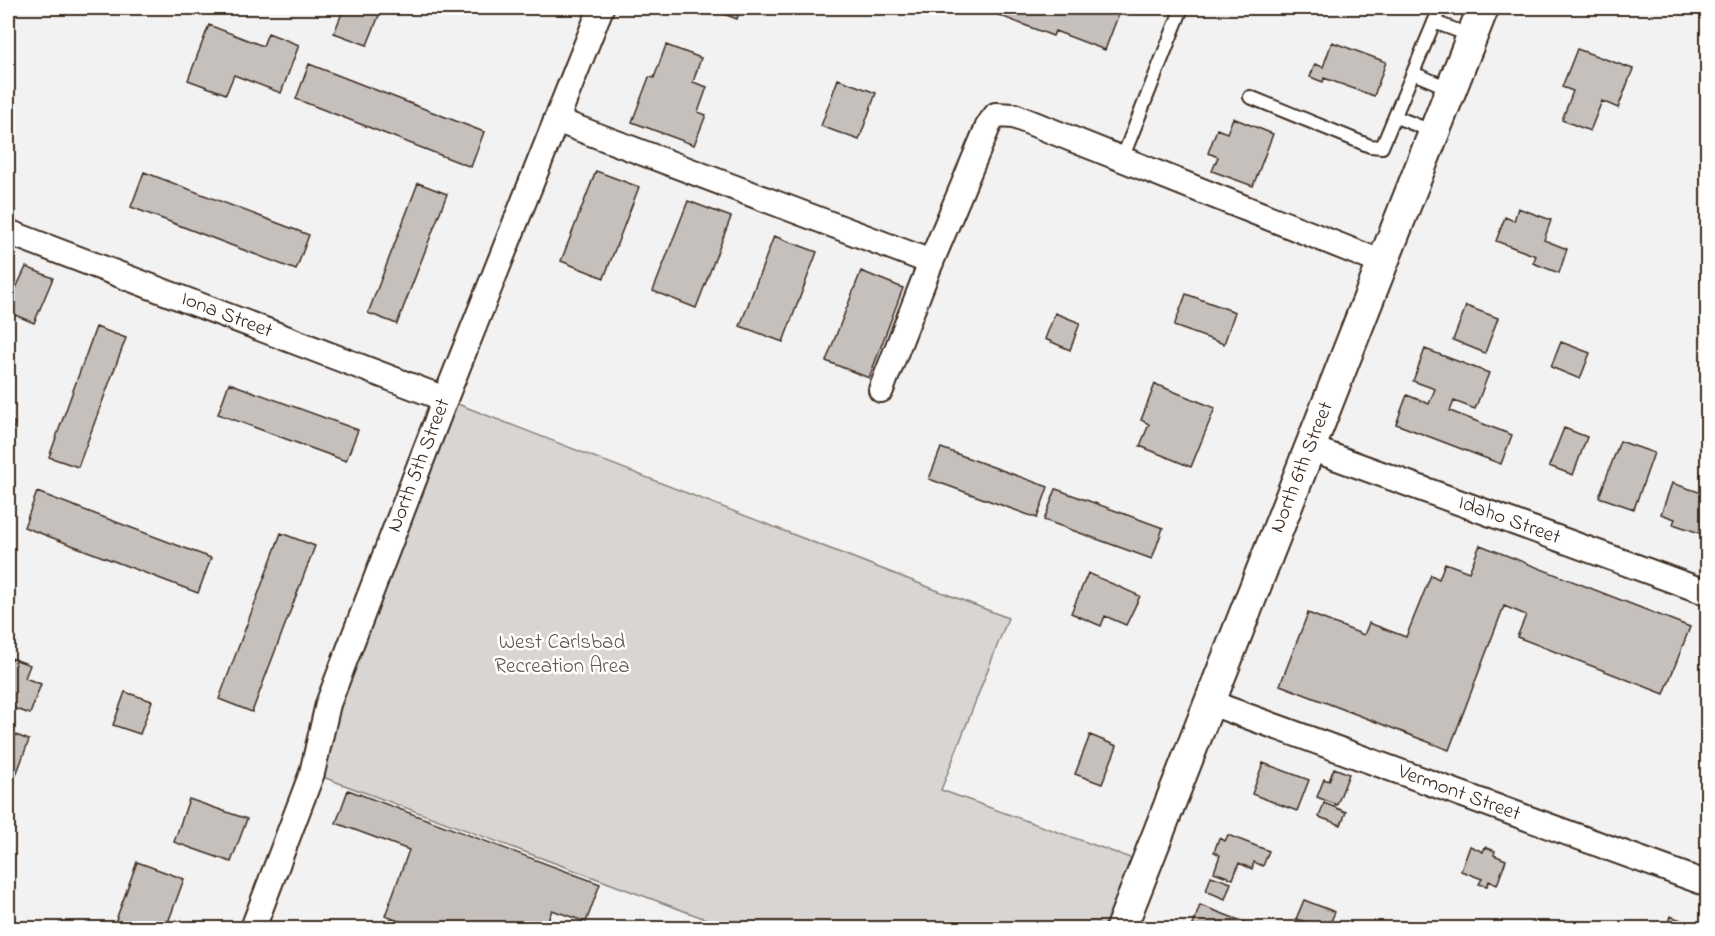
<svg xmlns="http://www.w3.org/2000/svg" width="1715" height="936" font-family="'Indie Flower',sans-serif">
  <style>
    .green { fill: #d8d5d2; stroke: #8a8078; stroke-width: 1.5 }
    .building { fill: #c6c0bd; stroke: #3b2a1e; stroke-width: 1.5 }
    .lines { fill: none; stroke-linecap: round; stroke-linejoin: round }
    .service-casing { stroke: #3b2a1e; stroke-width: 16 }
    .minor-casing { stroke: #3b2a1e; stroke-width: 28 }
    .tertiary-casing { stroke: #3b2a1e; stroke-width: 34 }
    .service { stroke: #fff; stroke-width: 12 }
    .minor { stroke: #fff; stroke-width: 24 }
    .tertiary { stroke: #fff; stroke-width: 30 }
    .labels { text-anchor: middle; dominant-baseline: central; stroke-width: 5; stroke-linejoin: round; paint-order: stroke }
    .street-label { font-size: 21px; fill: #3b2a1e; stroke: #fff }
    .park-label { font-size: 21px; fill: #62554b; stroke: #fff }
  </style>
  <rect width="100%" height="100%" fill="#f3f2f2"/>
  <filter id="ink" filterUnits="userSpaceOnUse"><feTurbulence type="fractalNoise" baseFrequency=".0167" numOctaves="2"/><feDisplacementMap in="SourceGraphic" scale="12" xChannelSelector="R" yChannelSelector="G"/><feConvolveMatrix kernelMatrix="1 2 1 2 8 2 1 2 1" color-interpolation-filters="sRGB"/></filter>
  <g filter="url(#ink)">
    <path class="green" d="M445,399l563,219 -67,172 206,74 -26,64h-391l-418,-155z"/>
    <path class="building" d="M344,8h38l-15,37 -33,-12z
      M708,8h33l-4,11z
      M980,8h141l-16,42 -50,-19 -2,5z
      M209,25l54,21 5,-13 31,12 -18,48 -47,-18 -8,19 -38,-14z
      M1332,42l54,20 -12,34 -50,-18 -1,4 -13,-5 5,-13 8,3z
      M666,45l35,13 -8,24 14,5 -9,25 8,3 -12,30 -62,-23 17,-45 5,1z
      M1577,49l56,20 -15,39 -16,-7 -12,30 -28,-11 11,-29 -11,-4z
      M309,64l175,68 -13,35 -175,-68z
      M838,79l38,14 -17,47 -38,-14z
      M1233,118l40,16 -20,52 -41,-15 6,-14 -10,-4 9,-24 10,4z
      M596,171l43,16 -35,91 -43,-17z
      M144,172l165,63 -13,35 -165,-63z
      M418,183l29,11 -50,130 -29,-11z
      M688,201l43,16 -35,91 -43,-17z
      M1518,208l33,12 -7,20 23,9 -8,24 -26,-10 3,-7 -40,-15 9,-24 9,4z
      M774,236l43,16 -34,90 -43,-16z
      M26,267l27,11 -19,45 -26,-11v-27l8,3z
      M861,271l42,17 -34,90 -43,-17z
      M1186,294l49,18 -11,32 -50,-18z
      M1466,306l32,12 -13,35 -32,-13z
      M1055,313l25,10 -10,27 -25,-11z
      M96,327l30,11 -48,129 -29,-10z
      M1561,342l29,11 -10,26 -29,-12z
      M1425,349l64,24 -14,36 -21,-8 -4,10 62,24 -11,29 -105,-40 11,-29 22,9 6,-15 -22,-8z
      M229,383l129,47 -12,31 -128,-47z
      M1155,384l60,24 -24,59 -51,-21 9,-22 -8,-4z
      M8,412l4,2 -2,7 5,2 -7,21z
      M1564,428l23,9 -14,38 -24,-9z
      M1620,441l34,12 -20,56 -35,-12z
      M941,448l107,39 -11,31 -108,-39z
      M1672,483l36,12v41l-35,-12 2,-5 -14,-5z
      M1056,489l107,39 -11,31 -108,-39z
      M37,492l174,66 -13,35 -174,-66z
      M281,533l34,13 -63,166 -33,-13z
      M1480,545l210,82 -26,67 -147,-57 9,-22 -22,-9 -55,144 -169,-65 28,-72 56,22 5,-12 37,14 25,-62 8,4 6,-16 24,9z
      M1088,573l52,23 -14,29 -21,-9 -4,10 -30,-13z
      M11,658l19,7 -5,13 16,6 -11,30 -22,-8v-39z
      M125,692l27,9 -12,33 -27,-9z
      M8,732l21,8 -21,57z
      M1090,735l27,11 -15,38 -27,-10z
      M1263,763l46,17 -12,31 -45,-17z
      M1334,768l15,6 -12,31 -20,-8 7,-18 5,2z
      M348,790l252,94 -14,38 -34,-12 -7,18h-126l-34,-12 24,-66 -73,-27z
      M189,799l58,20 -16,43 -57,-20z
      M1324,803l22,9 -5,13 -22,-8z
      M1228,835l41,16 -6,15 -9,-4 -2,7 -13,-6 -6,16 -19,-7 6,-17 -6,-3 5,-14 6,3z
      M1470,846l13,6 2,-5 10,4 -1,4 12,5 -9,25 -8,-4 -2,5 -8,-2 3,-5 -21,-8z
      M137,862l47,17 -18,49h-53z
      M1211,876l20,7 -6,16 -19,-8z
      M1304,900l31,12 -7,16 -32,-9z
      M1200,905l44,17 -3,6h-49z
      M1670,916l33,12h-45l3,-7 7,2z"/>
    <g class="lines">
      <defs>
        <path id="service" d="M1434,22l38,14
          M1413,73l38,16
          M1250,97l120,49 12,1 58,-139
          M1396,117l38,15
          M1122,159l60,-151"/>
        <g id="minor">
          <path d="M556,120l375,142"/>
          <path id="s1" d="M8,232l437,167"/>
          <path d="M881,390l50,-128 58,-138 7,-9 18,1 369,147"/>
          <path id="s2" d="M1310,448l398,145"/>
          <path id="s3" d="M1211,703l497,181"/>
          <path id="s4" d="M253,928l59,-155 16,-69 117,-305 156,-391"/>
        </g>
        <g id="tertiary">
          <path id="s5" d="M1121,928l362,-920"/>
        </g>
      </defs>
      <use href="#service" class="service-casing"/>
      <use href="#minor" class="minor-casing"/>
      <use href="#tertiary" class="tertiary-casing"/>
      <use href="#service" class="service"/>
      <use href="#minor" class="minor"/>
      <use href="#tertiary" class="tertiary"/>
    </g>
  </g>
  <g class="labels">
    <g class="street-label">
      <text stroke="none"><textPath href="#s1" startOffset="234">Iona Street</textPath></text>
      <text stroke="none"><textPath href="#s4" startOffset="492">North 5th Street</textPath></text>
      <text stroke="none"><textPath href="#s5" startOffset="495">North 6th Street</textPath></text>
      <text stroke="none"><textPath href="#s2" startOffset="212">Idaho Street</textPath></text>
      <text stroke="none"><textPath href="#s3" startOffset="264">Vermont Street</textPath></text>
    </g>
    <g class="park-label">
      <text x="562" y="643">West Carlsbad<tspan x="562" dy="24">Recreation Area</tspan></text>
    </g>
  </g>
  <rect width="1715" height="936" fill="none" stroke="#fff" stroke-width="30"/>
  <rect x="15" y="15" width="1685" height="906" fill="none" stroke="#3b2a1e" stroke-width="2" filter="url(#ink)"/>
</svg>
